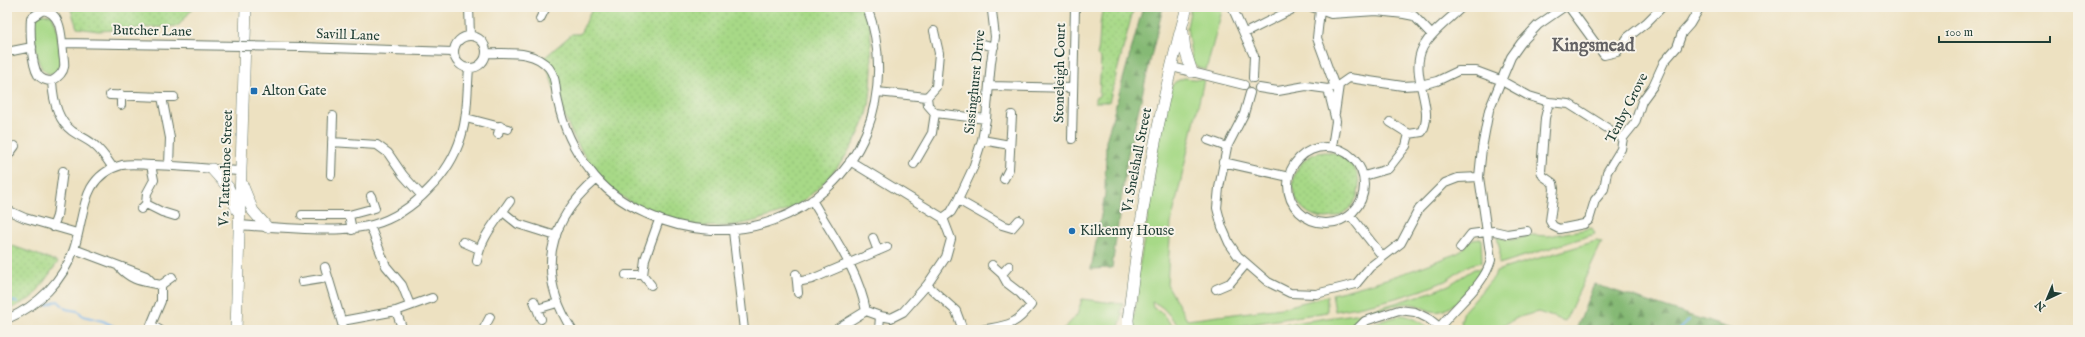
<svg xmlns="http://www.w3.org/2000/svg" width="2085" height="337" font-family="'IM FELL English',serif">
  <style>
    .grass { fill: #a7d987; stroke: #638b5e }
    .forest { fill: url(#forest-firs); stroke: #527b54 }
    .park { fill: url(#park-dots); stroke: #638b5e }
    .lines { fill: none; stroke-linecap: round; stroke-linejoin: round }
    .stream { stroke: #7ab7ed; stroke-width: 2 }
    .street-casing { stroke: #677665; stroke-width: 10 }
    .secondary-casing { stroke: #677665; stroke-width: 12 }
    .street { stroke: #fff; stroke-width: 8 }
    .secondary { stroke: #fff; stroke-width: 11 }
    .street-bridge-casing { stroke: #677665; stroke-width: 10; stroke-linecap: butt }
    .street-bridge { stroke: #fff; stroke-width: 8 }
    .poi-dot { fill: #1f6fb2; stroke: #f7f3e8; stroke-width: 1.5 }
    .labels { text-anchor: middle; dominant-baseline: central; stroke-width: 4; stroke-linejoin: round; paint-order: stroke }
    .street-label { font-size: 14px; fill: #1f3d34; stroke: #f7f3e8 }
    .poi-label { font-size: 14px; fill: #1f3d34; stroke: #f7f3e8; text-anchor: start }
    .district-label { font-size: 18px; font-weight: bold; fill: #636264; stroke: #f7f3e8 }
  </style>
  <defs>
    <pattern id="forest-firs" width="22" height="20" patternUnits="userSpaceOnUse"><rect width="22" height="20" fill="#85b974"/><path d="M5 1l3.5 6h-7zM16 11l3.5 6h-7z" fill="#6c9860"/></pattern>
    <pattern id="park-dots" width="8" height="8" patternUnits="userSpaceOnUse"><rect width="8" height="8" fill="#a7d987"/><path d="M2 2h.1M6 6h.1" fill="none" stroke="#8fbb75" stroke-width="1.8" stroke-linecap="round"/></pattern>
  </defs>
  <rect width="100%" height="100%" fill="#f7f3e8"/>
  <filter id="ink" filterUnits="userSpaceOnUse"><feTurbulence type="fractalNoise" baseFrequency=".025" numOctaves="2"/><feDisplacementMap in="SourceGraphic" scale="8" xChannelSelector="R" yChannelSelector="G"/><feConvolveMatrix kernelMatrix="1 2 1 2 8 2 1 2 1" color-interpolation-filters="sRGB"/></filter>
  <filter id="wash" filterUnits="userSpaceOnUse"><feTurbulence type="fractalNoise" baseFrequency=".012" numOctaves="4" result="noise"/><feDisplacementMap in="SourceGraphic" scale="16" xChannelSelector="R" yChannelSelector="G"/><feGaussianBlur stdDeviation="0.9" result="paint"/><feColorMatrix in="noise" values="0 0 0 0 0 0 0 0 0 0 0 0 0 0 0 0 0 1.4 0 .05"/><feComposite in="paint" operator="in"/></filter>
  <g filter="url(#wash)">
    <rect width="100%" height="100%" fill="#ede1c1"/>
    <path class="grass" d="M1191,7h32l-17,63 -8,-2 -6,-6 -5,-35z
      M39,14l13,1 5,13 4,37 -1,6c-27,15 -25,-37 -25,-51z
      M1184,78l20,2 -33,143 -4,61 20,36 95,-12 45,-12v16l-113,18h-28c-14,-5 -18,-24 -34,-28l1,6 7,3 16,19h-45l1,-15 2,1 3,-19h-3l20,-116 1,-24 15,-69 5,-6z
      M1592,228l3,6 -96,30 1,-14 -3,-13 14,3 21,-5 17,1z
      M1481,239l1,23c-18,2 -22,11 -37,19 -34,15 -74,24 -110,30l-3,-17c37,-9 76,-21 112,-36 5,-2 13,-4 17,-7 9,-8 4,-11 20,-12z
      M1596,241l6,1 -37,79 -27,-9 -19,5 -25,13h-31l-2,-9 3,-10 30,-34 2,-6z
      M1485,268c-12,14 -26,38 -44,43 -12,3 -19,-6 -30,-7 -16,-2 -53,12 -60,26h-106l117,-17 69,-21 18,-7 25,-16z
      M1082,299l41,5 -3,10h3l-5,16h-55l14,-15z
      M1403,315c11,3 18,6 25,15h-64l13,-8z"/>
    <path class="forest" d="M1143,7h20l-36,151 -15,110 -21,1 14,-75 1,-53z
      M1594,284l140,46h-158z"/>
    <path class="park" d="M70,7h124l-16,19 -80,5 -21,-3z
      M593,7h269c1,4 4,7 6,10 3,8 4,42 4,52 -1,14 -1,31 -5,45 -13,38 -42,74 -76,95 -6,3 -14,5 -20,7 -32,11 -60,14 -92,6 -30,-8 -57,-21 -78,-44 -30,-34 -43,-78 -57,-120l28,-24h8z
      M1110,7h24l-25,95h-14v-4l4,-2 2,-38 -4,-2c4,-16 1,-32 6,-47z
      M1293 185a33 33 0 1 1 66 0a33 33 0 1 1-66 0Z
      M7,244l51,18 -25,35 -26,14z"/>
    <g class="lines">
      <path class="stream" d="M7,300l10,2
        M47,305l11,-4 8,8 12,2 5,5 20,5 18,9
        M1678,330l11,-10"/>
    </g>
  </g>
  <g filter="url(#ink)">
    <g class="lines">
      <defs>
        <path id="street" d="M469,7l1,29
          M1232,7l22,49 -1,22
          M1312,7l19,7 45,-3 28,3 10,2 18,19
          M1569,7l35,48 13,-3 11,-15 18,-14 16,-16
          M43,10c19,3 18,26 20,41 0,5 2,12 1,16 -1,6 -7,11 -12,14 -5,0 -10,-1 -14,-6 -7,-11 -8,-44 -7,-57z
          M1320,10l-3,28 18,49
          M540,19l6,-12
          M1245,33l52,-26
          M454 52a16 16 0 1 1 32 0a16 16 0 1 1-32 0Z
          M62,43l179,3
          M980,43l14,4
          M301,47l152,5
          M7,52l25,-5
          M486,53c21,1 48,-4 63,15 8,10 6,23 9,34 5,24 16,48 31,67 15,21 35,35 58,45 82,39 183,5 219,-81 16,-40 16,-86 1,-126
          M1172,67l72,18
          M52,81c1,18 5,39 20,50 7,5 15,8 21,13 9,7 14,15 20,24
          M990,86l83,2
          M1259,88l19,3 28,-5 22,3 11,-4 10,-7 54,8 17,-1 17,-4 21,-10h18l24,9 29,16 20,6 20,2 54,34
          M1328,89l8,32 -4,26
          M877,92l50,5 1,8 7,8 51,6
          M1250,93l-6,21 -17,33 -8,41 -2,20 5,19 7,16 9,13 30,26 22,11 26,1 40,-10 14,-17 31,-24 18,-34 26,-26 13,-5 21,-1
          M110,95l52,2
          M927,97l9,-10 3,-34 -5,-22
          M1549,102l-4,16 -4,53 2,5 10,7 1,6 -4,32 3,5 6,3 25,-5 5,-4 6,-20 9,-11 3,-17 14,-23 2,-11 12,-15 7,-22 11,-15 11,-24 13,-15 5,-14 8,-9 10,-17
          M121,105v-10
          M1335,113l4,-28
          M466,118l42,11
          M1390,122l19,12 13,-2c14,-24 -14,-57 1,-85 9,-16 26,-27 39,-40
          M498,134l2,-8
          M1072,139l3,-132
          M982,140l28,5
          M1208,140l19,7
          M332,142l45,3 11,8 15,22 19,21
          M1288 185a38 38 0 1 1 76 0a38 38 0 1 1-76 0Z
          M7,157l8,-11
          M1223,162l66,15
          M914,164l18,-31 3,-20
          M169,165l1,-27 -8,-41h12
          M331,175l2,-59
          M1364,176l24,-7 18,-23 3,-12
          M1004,179l5,-10 3,-54
          M812,200c20,35 47,71 54,111
          M958,200l44,25 10,3 7,-8
          M146,204l16,8 13,4
          M141,209l5,-5 1,-11 7,-13 -3,-15
          M7,210l18,8 52,15
          M503,212l15,12 38,12
          M302,215h47l3,15
          M349,215l26,-7 -4,-12
          M1350,215l33,42
          M943,218l8,-6 7,-12 15,-32 9,-28 4,-21 5,-57 4,-25 -3,-26
          M239,225c22,2 44,3 66,4 53,2 86,0 124,-40 15,-15 26,-32 32,-52 7,-22 6,-46 8,-69
          M370,226l16,40 16,19 8,20
          M53,227l4,-11 6,-45
          M733,231l11,99
          M873,238l5,13
          M463,242l16,7
          M1460,248l11,-14 23,-3 13,3 20,-3
          M74,249l72,27 7,7
          M477,261c4,-25 20,-40 33,-60
          M119,267c14,15 23,14 42,18l11,-8
          M325,267l19,63
          M796,274l1,8
          M1002,274l7,-8
          M626,275h17l8,10
          M643,275l2,-16 14,-39
          M302,282l25,-4
          M927,285l29,26 7,19
          M1216,289l14,-6 16,-19
          M798,293l-1,-11 15,-3 75,-32
          M534,301l3,8
          M396,311l7,19
          M7,319c31,-13 56,-38 67,-70 11,-33 6,-73 48,-84 10,-2 21,0 31,0 29,1 58,4 88,6
          M541,319l-4,-10 20,-6
          M342,321l54,-10 36,-13
          M1440,327c16,-22 44,-41 51,-67l-12,-83 3,-29 7,-38 22,-53 10,-14 17,-18 26,-18
          M160,330l-9,-5 10,-24v-16
          M483,330l7,-13
          M572,330c-36,-57 -25,-108 25,-151
          M835,330l31,-19 14,5 11,2 12,-6 24,-27 19,-28 5,-18 -8,-21 -93,-57
          M879,330l1,-14
          M982,330c26,-5 33,-4 49,-25l-11,-12 -13,-10 -5,-9 -10,-9
          M1356,330l9,-9 34,-11 16,2 14,7 14,11"/>
        <path id="secondary" d="M1183,32l2,18 7,22
          M212,169l16,18 9,23
          M242,184l11,27 14,16
          M236,330l10,-323
          M1129,330l-1,-10c12,-105 30,-211 59,-313"/>
      </defs>
      <use href="#street" class="street-casing"/>
      <use href="#secondary" class="secondary-casing"/>
      <use href="#street" class="street"/>
      <use href="#secondary" class="secondary"/>
      <defs>
        <path id="street-bridge" d="M241,46l60,1"/>
      </defs>
      <use href="#street-bridge" class="street-bridge-casing"/>
      <use href="#street-bridge" class="street-bridge"/>
    </g>
  </g>
  <g class="poi-dot">
    <rect x="250" y="87" width="8" height="8" rx="2"/>
    <circle cx="1072" cy="231" r="4"/>
  </g>
  <g class="labels">
    <g class="street-label">
      <text transform="translate(152 31) rotate(1)">Butcher Lane</text>
      <text transform="translate(348 35) rotate(2)">Savill Lane</text>
      <text transform="translate(1060 73) rotate(-89)">Stoneleigh Court</text>
      <text transform="translate(975 82) rotate(-84)">Sissinghurst Drive</text>
      <text transform="translate(1627 108) rotate(-63)">Tenby Grove</text>
      <text transform="translate(1137 160) rotate(-79)">V1 Snelshall Street</text>
      <text transform="translate(226 168) rotate(-88)">V2 Tattenhoe Street</text>
    </g>
    <g class="poi-label">
      <text x="262" y="91">Alton Gate</text>
      <text x="1080" y="231">Kilkenny House</text>
    </g>
    <g class="district-label">
      <text x="1593" y="46">Kingsmead</text>
    </g>
  </g>
  <rect width="2085" height="337" fill="none" stroke="#f7f3e8" stroke-width="24"/>
  <g transform="translate(2047 299) rotate(224)" stroke="#f7f3e8" stroke-width="3" paint-order="stroke">
  <path d="M0-3L7 15L0 10L-7 15Z" fill="#1f3d34"/>
  <text y="-6" font-size="11" font-weight="bold" text-anchor="middle" fill="#1f3d34">N</text>
  </g>
  <path d="M1939 36v6h111v-6" fill="none" stroke="#1f3d34" stroke-width="2"/>
  <text x="1945" y="36" font-size="12" fill="#1f3d34" stroke="#f7f3e8" stroke-width="3" paint-order="stroke">100 m</text>
</svg>
